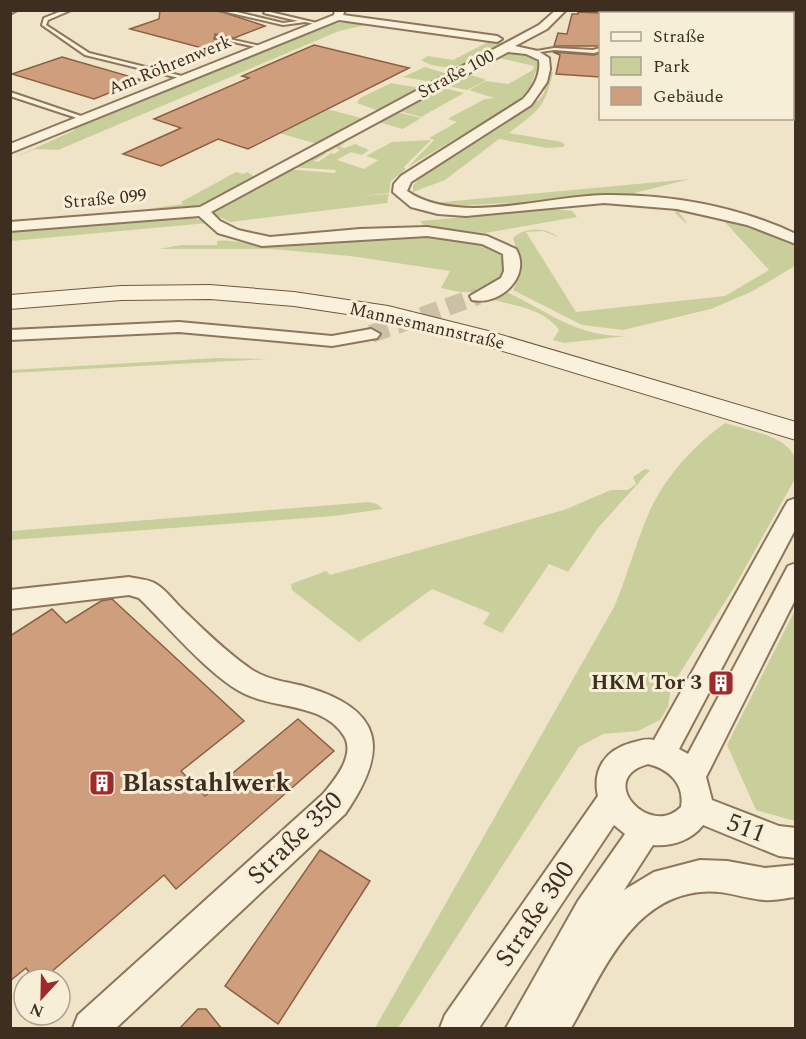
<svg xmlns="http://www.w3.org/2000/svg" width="806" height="1039" font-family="Spectral,serif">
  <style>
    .green { fill: #c9cf9b }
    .building { fill: #cf9f7d; stroke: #8d5f41; stroke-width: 1.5 }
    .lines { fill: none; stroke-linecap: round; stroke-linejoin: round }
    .street-tunnel { stroke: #ccc0a6; stroke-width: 18; stroke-dasharray: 18 9; stroke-linecap: butt }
    .lane-casing { stroke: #8d765c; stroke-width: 4 }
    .street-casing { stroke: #8d765c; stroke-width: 4 }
    .secondary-casing { stroke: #6f573f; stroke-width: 2 }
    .lane { fill: #faf1dc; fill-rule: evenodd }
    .street { fill: #faf1dc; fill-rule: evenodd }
    .secondary { fill: #faf1dc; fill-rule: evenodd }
    .labels { text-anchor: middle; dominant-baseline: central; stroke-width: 6; stroke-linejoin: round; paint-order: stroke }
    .far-street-label { font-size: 18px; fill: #3d2e20; stroke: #f7eed8 }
    .poi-label { font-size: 21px; font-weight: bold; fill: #3d2e20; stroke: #f7eed8; text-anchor: end }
    .near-poi-label { font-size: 26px; font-weight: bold; fill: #3d2e20; stroke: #f7eed8; text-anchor: start }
    .near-street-label { font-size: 26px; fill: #3d2e20; stroke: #f7eed8 }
  </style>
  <rect width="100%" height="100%" fill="#f0e4c8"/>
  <path class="green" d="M347,22l21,1 140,20c-27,14 -57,35 -87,17l7,-4 25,4 35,-18 -122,-17 -27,6 -281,119 -23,-1 -24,10 64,-29v-3l254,-103z
    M510,52l16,1 13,10 -10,27 -10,11 -111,66 26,-27 -5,-2 28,-16 -9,-3 3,-2 34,-18 9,-1 -25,-8 17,-9 22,3 25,-14 1,-4 -35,-8 -9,2z
    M425,67l23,7 -17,8 -28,-5z
    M468,71l6,1 -4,3 15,4v2l-18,9 -25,-5z
    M549,72h4c-8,36 -15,39 -44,61l53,9 3,3 -2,2 -16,1 -48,-9 -54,41 -32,12v-7l14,-13 112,-72 5,-7z
    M391,83l29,5 -41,23 -22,-8 3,-5z
    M439,87l25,6 -43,24 -26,-7z
    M327,109l38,10 -48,25 -38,-11z
    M393,111l28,7 -18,11 -28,-8z
    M340,140l6,1 -6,6 5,1 10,-4 14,6 -7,5 -11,-3 -14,8 27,9 14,-9 -12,-4 26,-14 39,-2 -27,27 2,2 -15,12 -2,12 -28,3 28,-2 -2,9 -157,19 -16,-8 2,-7 69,-38 50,4 1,-3 -47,-3 30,-16 8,2 -13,8 4,1 13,-9 3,1 6,-4 -4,-2 -7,4 -8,-2z
    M236,172l7,2 4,-2 8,5 -58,29 -49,3 35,-5 -2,-2z
    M690,179l-67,17 -183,11 -7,-4z
    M555,209l17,2 5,6 -92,16 -59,-5 -6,-7z
    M676,210l55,10 60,21 4,3v22l-44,26 -40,17 -88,21 -41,-5 -69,-35 9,-20 -9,-32c12,-11 32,-11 45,-1l-15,-6 -17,1 50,80 149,-16 44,-26 -45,-49 -45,-9 9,13 -13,-12z
    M189,216l19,7 -197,18v-11z
    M424,235c17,1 74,2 80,22 2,5 1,13 1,19 -27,19 -33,19 -64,12l9,-17 -100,-15 -78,-7h-113l22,-4h36v-4c16,-2 30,4 47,4z
    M502,290c46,20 72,47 125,46l-63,7 -11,-3 6,-10c-14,-22 -49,-25 -73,-32z
    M216,358l53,1 -258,14v-3z
    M725,423c20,7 63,12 70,36 2,6 1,14 0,20l-60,107 -64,101 -3,20 -8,13 -22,11 -35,3 -24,13 -181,281h-23l239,-421c13,-30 21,-62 34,-92 15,-36 45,-69 77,-92z
    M645,469l5,1 -52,58 -30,44 -19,-8 -47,69 -19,-9 7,-11 -58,-24 -73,53 -67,-52 -1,-6 35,-13 4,4 234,-65 47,-20h17l8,-6 -3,-7z
    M369,502l8,2 6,5 -49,7 -323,24v-9z
    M795,610v211l-39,-11 -29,-65z"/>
  <path class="building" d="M160,10h56l49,16 -31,12 -19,-4 -1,5 9,3 -17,7 -76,-20 29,-10z
    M578,12l22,1v33h-46l4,-13 9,1 5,-20h6z
    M314,45l95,23 -161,81 -30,-10 -57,27 -38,-12 58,-26 -27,-9 95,-41 -7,-2z
    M553,52l41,3 6,-2v24l-44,-3 4,-19z
    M62,57l80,23 -48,19 -82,-25z
    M112,599l132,122 -63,50 24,25 93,-77 36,32 -158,138 -12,-14 -121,104h-9l-8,-11 -16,13v-345l42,-27 14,14 35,-22z
    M320,850l50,31 -92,143 -53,-38z
    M198,1009h8l16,20h-43z"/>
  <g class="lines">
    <path class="street-tunnel" d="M371,334l107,-38"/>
    <defs>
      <path id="lane" d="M64,10h7l-23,10 -2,5 43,28 101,25 -3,2 -102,-25 -43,-30 2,-7z
        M218,10h10l55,13 15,-2 -34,-8 2,-2 55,13 -2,1 -14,-3 -22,3z
        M216,36l44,10 2,1 -2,1 -44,-10z
        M554,48l39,2 7,-2v3l-6,2 -40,-3 -21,3 -2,-1z
        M10,92l77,26 1,1 -5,1 -73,-24z"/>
      <path id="street" d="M10,10h7l-7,4z
        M335,10h10l-2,5 154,21 5,3 -5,3 -158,-22 -329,133v-9l324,-129z
        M556,10h10l-19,19 -32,17 23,5 11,7 1,11 -3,13 -16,23 -120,77 -4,9c50,35 139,5 197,4 65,-1 133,11 192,39v10l-49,-19 -70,-16 -73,-6 -138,13 -28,-2 -27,-7 -18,-15 1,-8 7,-8 122,-77c10,-11 18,-24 16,-39l-13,-6 -18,-2 -297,160 9,9 18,9 32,7 90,-8 67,-2 60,9 29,13c16,28 -17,57 -44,51l-2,-4 31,-18 3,-7 -1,-17 -21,-10 -55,-8 -165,10 -44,-13 -19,-17 -189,15v-9l190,-15 339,-182z
        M615,10h58l4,3 -46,1z
        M179,322l153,14 39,-7 9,5 -3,4 -45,8 -153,-14 -169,8v-10z
        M796,498v30l-117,221 9,5 100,-188 8,-3v35l-90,179 6,23 67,26 17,2v30l-17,-2 -76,-31c-11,15 -32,22 -50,20l-29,45 30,-18 46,-12 27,1 38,7 31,-3v32c-11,1 -22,4 -32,3 -22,-2 -42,-11 -64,-8 -70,7 -98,83 -129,136h-65l72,-127 47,-67 -11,-9 -135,203h-39l5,-13 153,-219c-6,-26 7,-46 33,-53 8,-2 15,-5 23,-3l131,-234 3,-5zM648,764c21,5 37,20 33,43 -31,32 -87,-28 -33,-43z
        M129,577c8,2 19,2 27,7 9,5 18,17 26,25 21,20 42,41 66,58 17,13 35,14 55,19 81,23 87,63 42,128l-229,214h-43l5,-13 245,-221c11,-13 33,-39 21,-58 -20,-33 -68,-27 -99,-42 -35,-17 -77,-68 -106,-96l-10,-3 -119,14v-19z"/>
      <path id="secondary" d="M210,285l84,7 94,14 100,25 308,91v18l-326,-99 -83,-21 -93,-14 -84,-7 -89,1 -111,9v-14l111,-9z"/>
    </defs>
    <use href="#lane" class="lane-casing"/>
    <use href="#street" class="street-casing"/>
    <use href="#secondary" class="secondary-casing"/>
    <use href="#lane" class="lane"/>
    <use href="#street" class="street"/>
    <use href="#secondary" class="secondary"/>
  </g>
  <defs>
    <symbol id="building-square" viewBox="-11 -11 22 22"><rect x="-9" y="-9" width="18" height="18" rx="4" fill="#9e2a2b" stroke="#f7eed8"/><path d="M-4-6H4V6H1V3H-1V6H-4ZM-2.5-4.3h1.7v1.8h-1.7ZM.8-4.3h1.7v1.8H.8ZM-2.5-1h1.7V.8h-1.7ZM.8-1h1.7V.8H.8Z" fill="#fff"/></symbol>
  </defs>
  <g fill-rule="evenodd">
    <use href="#building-square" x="706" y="668" width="30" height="30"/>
    <use href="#building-square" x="87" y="768" width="30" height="30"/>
  </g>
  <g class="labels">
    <g class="far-street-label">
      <text transform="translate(170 65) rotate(-22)">Am Röhrenwerk</text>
      <text transform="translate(456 74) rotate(-28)">Straße 100</text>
      <text transform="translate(105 199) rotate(-5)">Straße 099</text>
      <text transform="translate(427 326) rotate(13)">Mannesmannstraße</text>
    </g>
    <g class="poi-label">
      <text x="702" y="683">HKM Tor 3</text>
    </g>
    <g class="near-poi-label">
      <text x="122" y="783">Blasstahlwerk</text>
    </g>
    <g class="near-street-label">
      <text transform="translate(746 828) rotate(21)">511</text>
      <text transform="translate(295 838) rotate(-44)">Straße 350</text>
      <text transform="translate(535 914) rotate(-56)">Straße 300</text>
    </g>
  </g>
  <rect width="806" height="1039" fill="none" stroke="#3d2e20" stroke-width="24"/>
  <rect x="599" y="12" width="195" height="108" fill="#f7eed8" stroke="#ada18e" stroke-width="1.5"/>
  <rect x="611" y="32" width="30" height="9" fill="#faf1dc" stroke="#ada18e" stroke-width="1.5"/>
  <text x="653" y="42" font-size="18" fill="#3d2e20">Straße</text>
  <rect x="611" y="57" width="30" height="18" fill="#c9cf9b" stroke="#ada18e" stroke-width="1.5"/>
  <text x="653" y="72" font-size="18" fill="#3d2e20">Park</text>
  <rect x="611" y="87" width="30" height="18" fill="#cf9f7d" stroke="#ada18e" stroke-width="1.5"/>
  <text x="653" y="102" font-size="18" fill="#3d2e20">Gebäude</text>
  <g transform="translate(42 997) rotate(202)"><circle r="28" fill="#f7eed8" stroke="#ada18e" stroke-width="1.5"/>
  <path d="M0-4.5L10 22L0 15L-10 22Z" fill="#9e2a2b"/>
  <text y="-9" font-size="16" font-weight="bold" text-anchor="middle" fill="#3d2e20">N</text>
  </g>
</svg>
